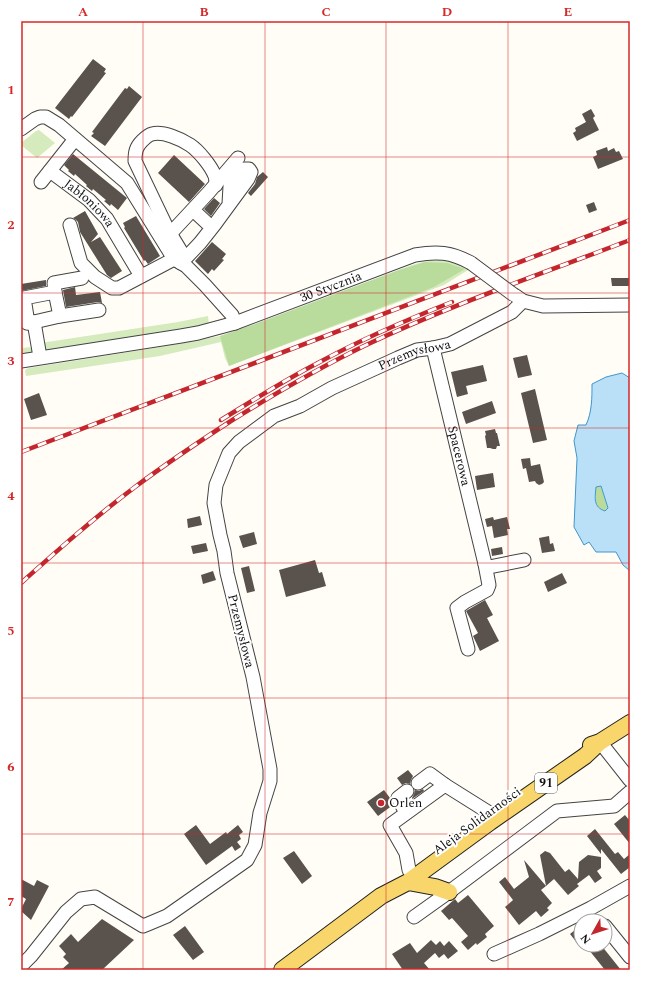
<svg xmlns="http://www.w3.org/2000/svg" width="651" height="991" font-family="Spectral,serif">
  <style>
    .green { fill: #d5ebbd }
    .forest { fill: #b9dc9c }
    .water { fill: #b9e0f7; stroke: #3f96cf; fill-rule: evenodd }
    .building { fill: #5a524d }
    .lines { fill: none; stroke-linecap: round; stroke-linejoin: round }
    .minor-casing { stroke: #444; stroke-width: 15 }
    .major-casing { stroke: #222; stroke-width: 18 }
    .minor { stroke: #fff; stroke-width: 13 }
    .major { stroke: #f9d66b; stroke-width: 16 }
    .rail-casing { stroke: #c4262e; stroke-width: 4.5 }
    .rail { stroke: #fff; stroke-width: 3; stroke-dasharray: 9; stroke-linecap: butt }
    .minor-bridge-casing { stroke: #444; stroke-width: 15; stroke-linecap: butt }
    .minor-bridge { stroke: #fff; stroke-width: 13 }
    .grid { fill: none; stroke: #d62828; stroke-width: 1; stroke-opacity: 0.55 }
    .poi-dot { fill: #c4262e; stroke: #fff; stroke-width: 1.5 }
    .labels { text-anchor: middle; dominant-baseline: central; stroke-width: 4; stroke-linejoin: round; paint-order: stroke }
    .shield { fill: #fff; stroke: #585858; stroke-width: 1 }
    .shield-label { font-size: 12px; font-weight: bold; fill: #111 }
    .street-label { font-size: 13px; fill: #111; stroke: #fff }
    .poi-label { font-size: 13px; fill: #111; stroke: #fff; text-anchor: start }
    .neatline { fill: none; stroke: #d62828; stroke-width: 1.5 }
    .grid-label { font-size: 13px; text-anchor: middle; font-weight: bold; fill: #d62828 }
  </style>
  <rect width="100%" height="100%" fill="#fffdf5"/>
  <path class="green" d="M39,130l16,13 -18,15 -16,-13v-2l15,-12z
    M439,260c10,1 21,3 29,10l-24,15 -215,81 -4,-8 -4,-16 -61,14 -134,20 -1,-5 1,-2 3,-1 125,-20 66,-12 33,-11 159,-60 14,-4z
    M208,316l1,9 -164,27 -4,-9 137,-21z
    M33,347l1,4 -2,2 -11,2v-7z"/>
  <path class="forest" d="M425,262l22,1 18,6 -31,18 -205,79 -9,-30 35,-12 144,-54z
    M601,486l7,23 -3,2c-12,-4 -10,-13 -9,-24z"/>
  <path class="water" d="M622,373l8,5v193l-7,-6 -7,-13h-20l-7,-10 -5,3 -10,-18 3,-69 -3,-17 4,-16h8c6,-13 6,-27 6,-41l14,-7zM601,486l7,22 -3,3c-12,-4 -10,-13 -9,-24z"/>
  <path class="building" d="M93,59l13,10 -2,3 2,1 -34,44 -1,-1 -2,3 -14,-11z
    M129,86l13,11 -37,49 -14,-10 3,-3 -2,-1 33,-44 2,1z
    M591,109l4,7 -2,2 6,12 -22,11 -4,-8 3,-2 -1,-3 11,-6 -4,-8z
    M607,147l1,4 6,-3 2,4 3,-1 4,8 -25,10 -5,-12 4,-2 -1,-4z
    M73,154l54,44 -9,12 -7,-6 -1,2 -6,-5 2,-1 -13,-11 -1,2 -6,-5 1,-1 -12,-11 -1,2 -6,-5 1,-1 -5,-5z
    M174,155l31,29 -16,18 -31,-29z
    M263,172l5,5 -17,19 -3,-3 7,-9 2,-7z
    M214,198l6,5 -9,13 -7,-7z
    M594,202l3,8 -8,3 -3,-8z
    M85,211l13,23 -7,8 9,-5 22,34 -11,7 -4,-3 -27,-43 -2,-10 -2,-2 -3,-2z
    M136,216l24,40 -12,8 -3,-4 -1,1 -20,-33 1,-1 -2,-4z
    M212,242l14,12 -4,5 2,1 -10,11 -2,-2 -4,5 -13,-13z
    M611,278h19v8h-18z
    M46,280v6l-25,5v-7z
    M75,287l1,8 24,-3 2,11 -4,-1 -32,5 -3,-17z
    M527,355l5,20 -14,3 -5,-20z
    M483,365l4,16 -21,5 2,8 -11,3 -6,-25z
    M535,389l12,51 -14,3 -12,-50z
    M39,393l8,22 -16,5 -7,-21z
    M492,401l4,12 -30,11 -4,-12z
    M495,429l1,4h1l3,13h-3l-1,3h-3l-3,-1h-3l-2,-12 1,-1 -1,-4z
    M530,458l1,8 9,-2 4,18 -2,2 -3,1 -3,-2 -1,-2 -6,1 -3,-14 -3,1 -2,-10z
    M493,473l2,14 -18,3 -2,-14z
    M200,516l2,9 -14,3 -1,-9z
    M493,517l1,3 13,-3 3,12h-3l1,6 -14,3 -2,-12 -5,1 -2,-8z
    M254,532l3,12 -14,4 -4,-12z
    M549,536l1,8 3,-1 2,8 -13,2 -3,-15z
    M206,543l2,8 -15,3 -2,-8z
    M502,547l1,7 -11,2 -1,-7z
    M315,560l4,13 3,-1 4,14 -40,11 -7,-27z
    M249,566l6,25 -8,2 -6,-25z
    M213,571l3,9 -13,4 -2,-9z
    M562,573l5,10 -19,9 -4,-10z
    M485,600l8,15 -6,3 12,23 -19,10 -7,-15 5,-3 -12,-22z
    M408,770l5,6 -2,4 -1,4 -4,-1 -4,2 -5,-7z
    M423,789l1,2 -12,8v-1l2,-4 1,-4 4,1z
    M384,790l6,8 3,7 -15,11 -11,-14z
    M625,815l5,6v23l-16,-20z
    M196,825l14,19 16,-12 1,2 11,-9 5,7 -4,3 2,4 -4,3 4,5 -6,4 -3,-5 -26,19 -22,-31z
    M595,829l20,25 3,-2 6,7 6,-5v13l-9,7 -20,-25v5l-14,-18z
    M294,851l18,25 -10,8 -19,-26z
    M545,851l5,2 15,19 4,-3 9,10 1,-17 9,-7 13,2v11l-4,3 5,7 -7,5 -6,-8 -12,9 2,2 -11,9 -14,-16 -8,7 -6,-31z
    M524,860l22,26 -5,4 11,13 -5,5 2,2 -8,7 -5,-6 -17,14 -14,-18 8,-7 -14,-18 6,-5 9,12 15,-12z
    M21,879l13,7 3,-6 12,6 -18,34 -10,-9v-2l5,-10 -5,-3z
    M468,895l26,31 -9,8 2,3 -10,8 -1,-2 -8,7 -7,-8 7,-6 -16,-18 -3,2 -8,-9 14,-12 3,4z
    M102,919l32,21 -32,30h-41l8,-7 -6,-6 3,-3 -7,-8 12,-12 7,8z
    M581,925v23l-11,-14z
    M185,926l19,26 -11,8 -20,-25z
    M431,940l5,5 4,-4 4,5 5,-5 9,10 -10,8 -4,-5 -5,4 -4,-5 -11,10 6,7h-27l-11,-16 18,-11 7,10z
    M585,945h16l20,25h-16z"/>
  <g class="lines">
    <defs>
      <g id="minor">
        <path d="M21,129l14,-10 5,-2h6l13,8 68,58 47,76 12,7 19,19 27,30 3,8"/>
        <path id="s1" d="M50,171l39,29 18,19 34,57"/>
        <path d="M41,182l34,-43"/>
        <path d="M193,210l14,13"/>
        <path d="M70,225l11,38 14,14 17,11h7l55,-29"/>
        <path d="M170,234l39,-42 29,-34"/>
        <path d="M185,258l-17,-28 -33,-69c0,-9 1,-14 7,-20 3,-3 6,-6 10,-7 11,-3 29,5 38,11 9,6 21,21 25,31 1,3 1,6 1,9"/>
        <path d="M181,263l19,-20 15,-19 33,-45 3,-7 -2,-3h-5l-13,13 -1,4 -1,18"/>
        <path d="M55,292l-1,-9 28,-5"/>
        <path d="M516,296l7,5 20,5 87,-1"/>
        <path d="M60,316l39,-6"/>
        <path d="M27,323l7,-1 6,35"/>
        <path d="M28,323l-4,-25 31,-6 5,24 -26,6"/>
        <path id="s2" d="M433,348l52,216 4,3 35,-7"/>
        <path id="s3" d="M21,361l160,-25 17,-3 37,-10 180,-68c22,-4 36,-3 56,8"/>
        <path d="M468,649l-11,-41 8,-6 22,-12 2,-5 -4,-21"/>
        <path d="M600,742l30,38"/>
        <path d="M418,783l12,-9 15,11"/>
        <path d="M406,813l-8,-15 9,-7"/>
        <path d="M409,870l-3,-17 -16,-28 55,-40 43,27"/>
        <path d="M414,917l35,-25 108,-81 57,-5 16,-14"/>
        <path d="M605,926l25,31"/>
        <path d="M494,954l45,-20 52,-26 39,-22"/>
        <path id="s4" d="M21,966l10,-10 35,-44 15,-13 14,-2 48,29 5,-2 19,-8 80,-56 8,-15 5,-32 10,-32v-12l-17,-92 -26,-104 -3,-22 -4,-16 -6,-32 2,-18 13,-32 10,-11 35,-26 26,-10 32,-18 66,-30 19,-8 16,-2 17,-4 62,-32 11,-11"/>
      </g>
      <path id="major" d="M591,745l9,-3 30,-19
        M408,882l27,5 14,5
        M282,970l99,-74 27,-14 82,-60 95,-66 15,-14"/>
    </defs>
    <use href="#minor" class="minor-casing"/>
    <use href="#major" class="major-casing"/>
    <use href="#minor" class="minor"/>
    <use href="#major" class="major"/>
    <defs>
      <path id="rail" d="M221,420c31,-19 62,-39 95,-56 44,-24 90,-44 136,-62
        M21,452l609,-232
        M21,583c37,-33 74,-66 114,-96 32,-24 65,-46 99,-68 42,-26 85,-51 130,-73 86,-41 177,-72 266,-106"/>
    </defs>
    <use href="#rail" class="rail-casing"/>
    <use href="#rail" class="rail"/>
    <defs>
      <path id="minor-bridge" d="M471,263l43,32"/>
    </defs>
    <use href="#minor-bridge" class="minor-bridge-casing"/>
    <use href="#minor-bridge" class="minor-bridge"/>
  </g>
  <path class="grid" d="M143,21v949M265,21v949M386,21v949M508,21v949M21,157h609M21,293h609M21,428h609M21,563h609M21,698h609M21,834h609"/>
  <circle class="poi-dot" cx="381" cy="803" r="4"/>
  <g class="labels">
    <rect class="shield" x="535" y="773" width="22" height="20" rx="3"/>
    <g class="shield-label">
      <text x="546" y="783">91</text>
    </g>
    <g class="street-label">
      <text stroke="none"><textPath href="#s1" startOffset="51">Jabłoniowa</textPath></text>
      <text stroke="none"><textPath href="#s3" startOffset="320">30 Stycznia</textPath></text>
      <text stroke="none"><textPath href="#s4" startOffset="916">Przemysłowa</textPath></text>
      <text stroke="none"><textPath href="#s2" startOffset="111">Spacerowa</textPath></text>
      <text transform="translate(241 631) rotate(76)">Przemysłowa</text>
      <text transform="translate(477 821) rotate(-36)">Aleja Solidarności</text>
    </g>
    <g class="poi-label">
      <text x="389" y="803">Orlen</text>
    </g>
  </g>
  <rect width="651" height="991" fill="none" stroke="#ffffff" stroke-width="44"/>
  <g transform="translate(593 933) rotate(231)"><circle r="19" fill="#ffffff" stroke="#a0a0a0"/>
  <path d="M0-3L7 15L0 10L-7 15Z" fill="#c4262e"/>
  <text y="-6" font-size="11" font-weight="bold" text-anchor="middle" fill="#111111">N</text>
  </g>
  <rect x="22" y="22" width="607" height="947" class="neatline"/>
  <g class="grid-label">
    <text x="83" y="16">A</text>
    <text x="204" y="16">B</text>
    <text x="326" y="16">C</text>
    <text x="447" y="16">D</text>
    <text x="568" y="16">E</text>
    <text x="11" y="94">1</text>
    <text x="11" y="229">2</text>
    <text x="11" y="365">3</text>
    <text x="11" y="500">4</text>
    <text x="11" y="635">5</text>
    <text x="11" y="771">6</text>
    <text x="11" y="906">7</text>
  </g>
</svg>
